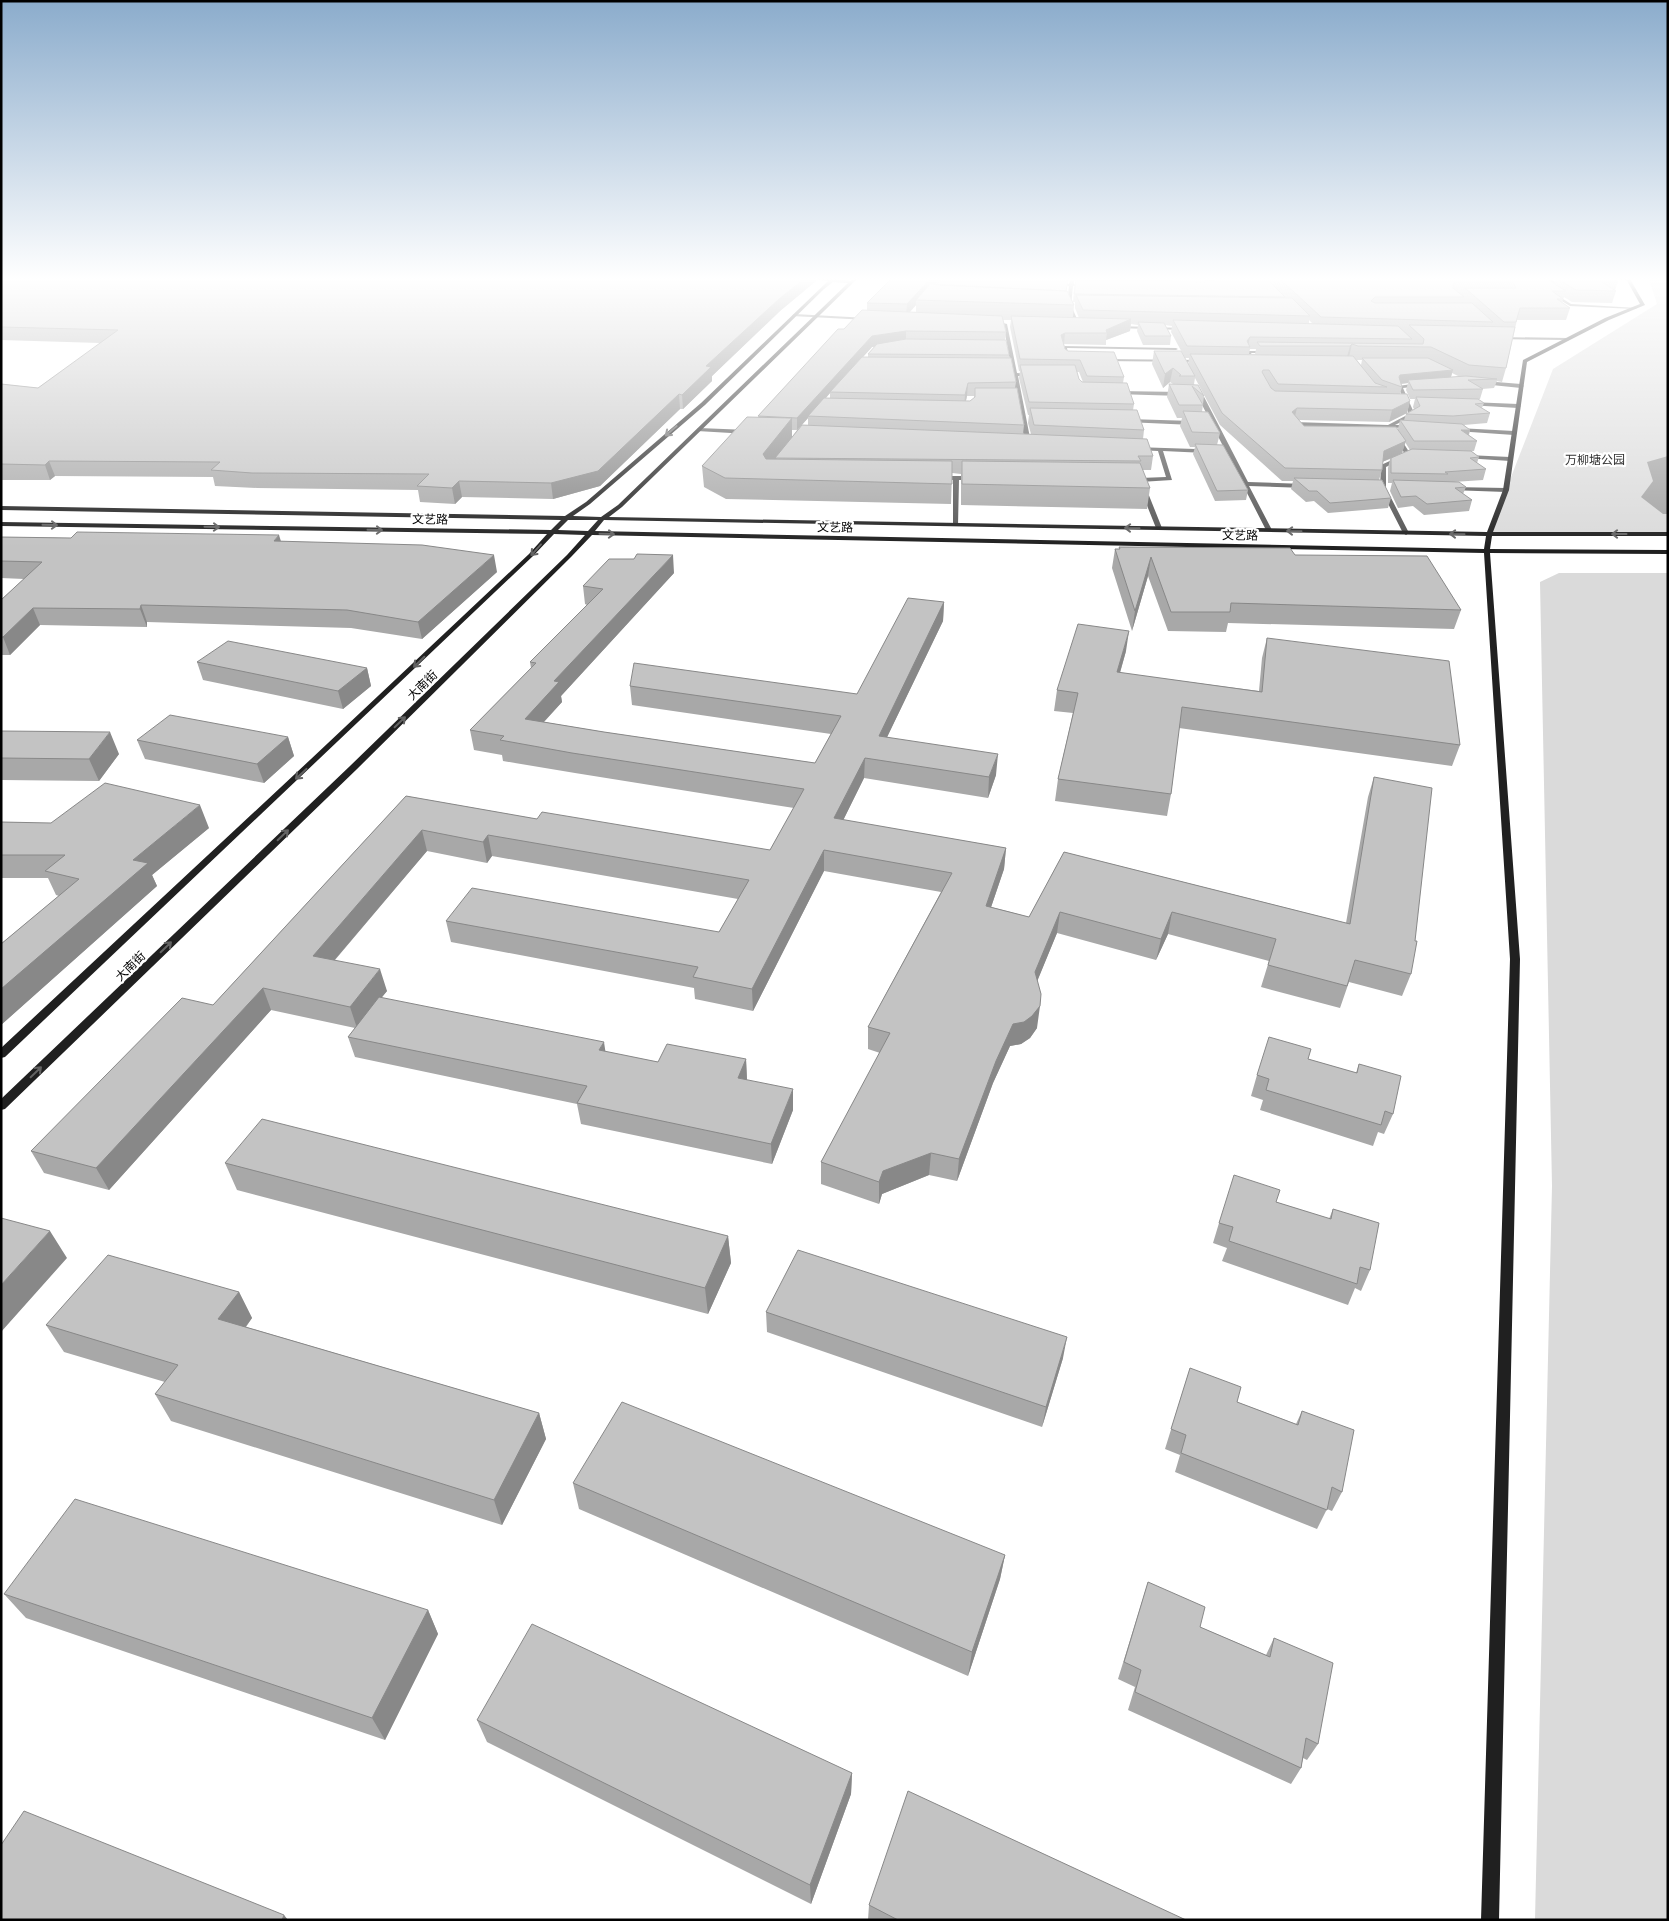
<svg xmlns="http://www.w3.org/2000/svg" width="1669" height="1921" font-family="'PT Sans','Noto Sans SC',sans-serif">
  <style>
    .green { fill: #dadada }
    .water { fill: #a1a1a1 }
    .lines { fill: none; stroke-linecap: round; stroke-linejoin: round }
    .street { fill: #535353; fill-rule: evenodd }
    .secondary { fill: #202020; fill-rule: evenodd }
    .wall { fill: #a8a8a8; fill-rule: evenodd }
    .shaded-wall { fill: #888 }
    .building { fill: #c3c3c3; stroke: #888 }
    .oneway { stroke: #636363 }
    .labels { text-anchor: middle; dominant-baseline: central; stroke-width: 4.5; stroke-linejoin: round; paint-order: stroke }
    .far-park-label { font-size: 12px; fill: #313131; stroke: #fff }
    .far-street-label { font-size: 12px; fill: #000; stroke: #fff }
  </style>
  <rect width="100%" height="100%" fill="#fff"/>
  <path class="green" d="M1649,279h19v253l-179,2 64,-165 104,-65z
    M1559,573h109v1347h-133l17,-734 -12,-604z"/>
  <path class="water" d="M1668,456v58h-5l-22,-17 12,-16 -6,-19z"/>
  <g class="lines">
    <path class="street" d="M1072,279l2,1v4l15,2h-16l-2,19 9,21 -2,1 -2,-1 -9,-21 2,-19 -17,-2h17l1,-4z
      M1546,279h4l12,7 -12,1v-2h5z
      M1575,279h55l-2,1z
      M1552,292l19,12 66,4 -2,1 -65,-3 -20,-12z
      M794,314l74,4 2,1 -2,1 -76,-4z
      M1003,323l4,1 10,49 20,2 -3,2 -16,-1 13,67 -3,2 -3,-2z
      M1117,326l68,2 2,1 -2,1 -70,-2z
      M1499,337l69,1 2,1 -2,1 -71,-1z
      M1062,346l114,2 2,1 -2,1 -109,-2 2,10 -2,1 -2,-1z
      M1246,351h22l2,1 -2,1h-17l5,9 -2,1 -2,-1z
      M1103,359l98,1 2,1 -2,1 -100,-1z
      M1484,381l37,3 3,2 -3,2 -39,-4z
      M1419,383l2,3 -18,2 12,27 -20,10h16l2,1v2l-115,-2 1,1 -3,2 -5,-5 3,-2 94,3 21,-11 -11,-28z
      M1198,389l3,2 47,91 57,2 3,2 -3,2 -56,-2 23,44 -1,1 -5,-1 -39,-76 -64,-3 9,29 -32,2 -3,-2 3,-2 26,-1 -8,-26 -21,-1 -2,-1v-2l90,3 -30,-59z
      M1118,391l63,1 3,2 -3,2 -65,-2 -1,-1z
      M1470,402l48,2 3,2 -3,2 -50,-3 -1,-1z
      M1128,419l65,2 3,2 -3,2 -67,-3 -1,-1z
      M699,428l49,2 3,2 -3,2 -51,-3v-2z
      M1458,428l56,3 3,2 -3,2 -58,-4v-2z
      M1397,435l2,1 12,19 -25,12v21l23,45 -3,2 -3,-2 -23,-45 1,-23 24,-11 -11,-17z
      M1467,455l43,2 3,2 -3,2 -45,-3v-2z
      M939,476h36l3,2 -3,2h-16l-1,45 -5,-1v-44l-16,-1 -1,-1z
      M1141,487l5,1 16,40 -1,1 -5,-1 -16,-40z
      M1452,487l54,1 3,2 -3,2 -56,-2v-2z"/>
    <path class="secondary" d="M815,279h21l15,2 2,-2h4l-235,228 -13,10 878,15 16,-42 20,-130 82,-42 35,-14 -14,-25h4l15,26 -36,15 -82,42 -18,128 -16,42h175v4h-176l-2,13 178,1v4l-178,-1 30,406 -21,961h-18l29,-961 -26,-406 -892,-18 -21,22 -215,213 -351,339 -4,1v-11l349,-333 217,-211 18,-20 -31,-1 -21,22 -528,501 -4,1v-10l310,-289 218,-205 18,-20 -546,-8v-4l550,8 10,-10 -560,-10v-4l564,10 21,-14 115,-99 127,-122zM833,282l15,1 -230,222 -17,12 -28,-1 17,-12 115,-99 119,-116zM568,520h30l-10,11 -30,-1zM604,520l882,16 -2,13 -889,-18z"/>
  </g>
  <path class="wall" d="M1,279h815v2l-36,30 -68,65v5l-29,28h-3l-80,77 -47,13 -91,-2 -7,7 -35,-2 -2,-12 -161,-2 -42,-2 -2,-9 -158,-1 -5,4h-49v-96l37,4 63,-45 -100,-3z
    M891,279h49l-6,6h2l5,-6h128l-2,3v9l7,14 -1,13h6l-4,-10v-6h-2l2,-21 -1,-2h476l-1,2 5,3 2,-4 -3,-1h61l4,3 -3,8 1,1 -4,12 -40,-1 -8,-5 -2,5 8,6 -4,12h-49l-11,48 -4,14 -5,-1 -3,7 -12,1h1l-3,10h-2l6,4 -2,5 8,5 -3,10 -23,2 6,5 -1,5 8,6 -3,10h-3l8,6 -2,6 9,6 -3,11 -30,2 13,5 -3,7 9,6 -3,11 -45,4 -11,-9 -15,2 -8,-17 2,-8h-4v-15l2,-9 -8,3v8l-3,10 12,18 -3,10 -60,5 -14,-12 -8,1 -15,-13 2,-8h-11l-62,-56 -25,-47 -1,6 10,12 -2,16 18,21 -3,12 31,45 -2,10 -31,1 -22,-47 2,-7h-5l-10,-21 2,-8h-5l-10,-21 2,-13h4l-3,-2 -7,6 -11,-24 2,-13 34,13 1,-6h-4l-14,-26 1,-6 -7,-1 6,11 -1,9h-27l-6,-14 1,-6 -7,-1 -1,7 -24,9v5l-42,-1 1,5 3,2 56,26 -1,6 11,21 -1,6 11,20 -1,9 10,17 -2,14h-9l8,18 -3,21 -186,-4v-31l-9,-1 -1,31 -225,-5 -22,-12 -2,-21 57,-48 -1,-2 86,-87 23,-19v-7zM916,305v7h-6zM1003,320h8l-1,7 9,44h1l-1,7 9,37h1l-1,8 3,11h-8l1,-9 -9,-37 1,-6 -11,-42 1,-8zM1309,320l4,4h-4zM872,347h2l-6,7v3h-5zM1250,349h6l-1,5h-6zM1357,360h5l-1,5zM1077,372h2l4,10 -4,-3zM1452,373l8,4h-9zM1408,383l-2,7 4,9h5l-2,8 1,2 -8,5 -2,6h-4l-2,9 -94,-3 -5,-6 90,2 18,-9 3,-12 -10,-7 2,-7 -1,-3zM830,393v5h-4zM967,396h7v2l-4,3h-4zM808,418v7h-6zM792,430h5l-5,7zM1405,442l5,8 -8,3z
    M1,537l280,4 216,31 -75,67 -71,-11 -204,-6v5l-107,-2 -30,30h-9v-55l23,-21 -23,-1z
    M1119,547l176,8 166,55 -7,19 -226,-6 -2,9 -58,-1 -20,-55 -16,55 -20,-63 3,-19h4z
    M674,573l-113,123 1,6 -18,20 60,10 211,31 16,-29 -199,-29 -2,-19 227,8 87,-92 -1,19 -56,116 109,38 -8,23 -124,-20 -21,42 163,28 -2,21 -13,38 38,10 35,-65 282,71 22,-126 6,-20 37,197 -9,22 -53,-14 -9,26 -79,-21 8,-26 -101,-27 -12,26 -99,-27 -20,48v47l-7,10 -9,6 -11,2 -17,37 -36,98 -28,-6 -47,19 -3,10 -58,-20v-22l59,-109 -12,-4v-22l73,-135 -117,-21 -71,140 -58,-12 -1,-11 -243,-46 -5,-21 273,11 19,-33 -246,-43 -5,7 -60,-12 -92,109 52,31 -6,7 225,54 52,10 88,-3 1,21 46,30 -21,54 -191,-40 -4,-20 -222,-47 -7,-20 7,-9 -84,-18 -162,180 -65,-17 -13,-22 182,-146 193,-209 131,23 233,31 24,-42 -219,-35 -72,-12 -1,-6 -28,-5 -4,-20 61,-62 -1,-6 57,-57 -2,-1 -2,-18z
    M1267,638l193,107 -8,21 -273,-38 -8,66 -4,22 -112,-15 3,-22 15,-66 -19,-2 3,-21 69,-39 -6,22 139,18 3,-33z
    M197,662l170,6 4,18 -28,23 -140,-29z
    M1,731l118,23 -20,27 -98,-1z
    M288,737l6,19 -30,27 -119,-24 -8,-19z
    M1,822l208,6 -57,47 5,11 -156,139v-81l58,-48 -3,-1 -8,-17h-47z
    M1308,1059l48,14 3,-9 34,50 -9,20 -6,-2 -5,14 -113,-36 3,-10 -12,-4 6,-21z
    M225,1163l503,73 3,27 -23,51 -471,-124z
    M1276,1202l53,17 4,-10 37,61 -9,21 -6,-3 -7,17 -126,-44 5,-13 -14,-5 6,-20z
    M239,1292l13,26 -6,9 293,86 7,26 -44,86 -331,-104 -16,-27 10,-12 -101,-30 -18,-27z
    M766,1312l297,46 -21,69 -275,-95z
    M1190,1368l47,34 59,22 6,-13 40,81 -10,19 -5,-2 -10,20 -142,-57 5,-17 -15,-6z
    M573,1483l432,72 -5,24 -32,97 -389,-167z
    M1148,1582l52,45 66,28 8,-17 44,106 -11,16 -4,-2 -2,10 -10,16 -163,-74 7,-23 -17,-8z
    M4,1594l424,16 10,24 -53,106 -359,-122z
    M477,1720l375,53 -1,21 -40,110 -324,-162z
    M869,1905l317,15h-318z"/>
  <path class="shaded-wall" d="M804,279h12v2l-36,30 -68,65v5l-29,28 -1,-14 24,-29 73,-67z
    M930,279h10l-20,21h-4v5l-10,11 1,-12z
    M1206,279h18l-19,5z
    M1131,319l-1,12 -24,9 1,-7 -1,-3z
    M906,331v11l-34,5 -41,45h-1v1l-21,24 -1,-1v2l-11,12v-12l75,-82z
    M1065,333l-1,11 -3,-9z
    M1250,337l-2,10 -1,-6z
    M1352,344l-3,13 -3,3 4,-14z
    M1173,368l-3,14 -7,6 2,-14z
    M1453,370l-3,10h-42v3l-10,1 1,-7 1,-2z
    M968,383l-1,13 -3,12 1,-13z
    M679,394l1,15 -80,77 -47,13 -2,-16z
    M1410,401l-3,12 -18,9 3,-12z
    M1297,408l-3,12 -2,-8z
    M792,418v20l-28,37 -1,-21z
    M1461,430h9l-3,10z
    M1406,441l-4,12 -22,10 4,-12z
    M49,461l6,15 -5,4 -5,-15z
    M459,481l3,16 -7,7 -3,-16z
    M279,535l5,16 -10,-10z
    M494,555l3,17 -75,67 -4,-17z
    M673,555l1,18 -113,123 1,6 -34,37 -3,-20 29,-38z
    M1151,557l-3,19 -16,55 3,-20z
    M944,602l-1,19 -65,135 1,-20z
    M141,605l6,17v5l-7,-18z
    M33,608l7,17 -30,30 -7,-18z
    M1129,631l-3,20 -12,42 3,-21z
    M367,668l4,18 -28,23 -5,-18z
    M110,732l9,22 -20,27 -10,-22z
    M288,737l6,19 -30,27 -7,-19z
    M998,754l-2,21 -8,23 1,-21z
    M865,758l-1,20 -30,61v-21z
    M200,805l9,23 -57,47 5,11 -156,139v-36l132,-129z
    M422,830l5,21 -107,126 -7,-21z
    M488,835l4,21 -5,7 -4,-21z
    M1006,848l-2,21 -20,59 2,-22z
    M824,850v21l-71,140 -1,-22z
    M1060,912l-3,21 -25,61 3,-22z
    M1172,912l-4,22 -12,26 5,-21z
    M380,969l7,22 -30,37 -7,-21z
    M263,988l8,22 -162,180 -13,-22z
    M1040,1006l-3,22 -7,10 -9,6 -11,2 -17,37 -36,98 2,-22 37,-98 17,-37z
    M604,1042l3,20 -8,-12z
    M746,1059l1,21 -9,-2z
    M793,1089v21l-21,54 -1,-20z
    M931,1153l-2,22 -47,19 -3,10v-22l4,-11z
    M50,1231l17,27 -66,74v-47z
    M728,1236l3,27 -23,51 -3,-26z
    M239,1292l13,26 -20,27 -14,-26z
    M1067,1337l-4,21 -21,69 4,-20z
    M539,1413l7,26 -44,86 -8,-25z
    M1005,1555l-5,24 -32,97 4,-24z
    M428,1610l10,24 -53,106 -13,-22z
    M852,1773l-1,21 -40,110 -1,-19z
    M284,1915l4,5h-6z"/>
  <path class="building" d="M1,279h803l-25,20 -73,67 5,1 -29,28 -3,-1 -81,77 -47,12 -92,-2 -7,7 -35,-2 12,-12 -177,-1 -41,-3 9,-8 -171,-1 -4,4 -44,-1v-80l37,4 80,-58 -117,-3z
    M891,279h39l-23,25 -40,-1z
    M941,279h127l-2,12 -130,-6z
    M1217,279h50l18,18 -211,-3 2,-14 130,2z
    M1280,279h266l20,12h-14l11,8h-6l13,9h-50l-4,14h-12l-39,-34h51l-3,-6h-59l-1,6 11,9h-89l-4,4 4,2h97l21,19 -172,-5z
    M1558,279h56l4,3h-16l14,9 -40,-1z
    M930,284l137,7 7,14 -158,-5z
    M1076,295l216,3 18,18 -227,-6z
    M862,310l140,6 4,16 -100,-1 -34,5 -75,82 -39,-2 80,-87h6z
    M1011,316l120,3 -25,11 1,3h-42l-4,2 4,14 3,2 46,1 10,25 -37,-1 -7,-16 -60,-1z
    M1173,320l225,6 14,13 -162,-2 -3,4 3,6 -63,-1z
    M1138,322l26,1 7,13h-26z
    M1409,325l106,2 -9,41 -37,-3 -38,-18 -73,-1 -6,-2 -2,2h-90l-3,-4 166,2 1,-5z
    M906,339l100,1 3,15 -141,-1 9,-10z
    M1154,351h27l14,25h-16l2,-1 -8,-7 -8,6z
    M1190,354l163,2 22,27 12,4 -109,-3 -9,-14h-6l-1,2 9,16 4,3 132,3 3,7 -18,9 -95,-2 -5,4 12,14 92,1 10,14 -22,10 -2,19 -97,-2 -63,-55z
    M862,357l149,1 5,24 -48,1 -3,12 -135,-3z
    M1362,358h66l25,12 -53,5 -1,2 3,10 -20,-7z
    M1020,365h55l4,14 3,3 45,1 7,21 -105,-2z
    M1466,376l31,3 -29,1 15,9 -70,1 -5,-10z
    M1169,384l29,1 6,11 -12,-10 11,19h-24z
    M975,388h42l7,37 -216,-9 16,-18 146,3 5,-4z
    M1416,397l62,2 6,4 -9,1 15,9 -37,3 -47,-2 14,-8z
    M1030,408l107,2 7,20 -110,-5z
    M1183,411l25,1 12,21 -28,-1z
    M747,417l45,1 -29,36 3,5 186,2v23l-227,-6 -23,-12z
    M1400,420l62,4 8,6h-9l16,11h-63z
    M802,425l345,14 6,17h-15l3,5 -366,-3z
    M1195,444l28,1 25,45 -31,1z
    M1412,449l59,2 8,6 -9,1 16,11 -41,3 3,2 -57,-1v-15z
    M962,461l178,2 10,25 -188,-4z
    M1294,478l88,2 9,18 -61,5 -13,-12h-8z
    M1393,480l66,2 7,5 -11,1 17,12 -45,4 -11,-8 -15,1z
    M77,532l202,3 -5,6 148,4 72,10 -76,67 -71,-12 -206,-5 -1,4 -107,-1 -30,29h-2v-37l41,-38 -41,-1v-24l70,1z
    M1119,547l171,1 5,7 132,1 34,54 -230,-7 -1,9h-59l-20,-55 -16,54 -20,-62h5z
    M637,554l36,1 -119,126 5,1 -34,37 79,13 211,31 26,-47 -211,-30 4,-23 223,31 51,-96 36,4 -65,134 119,18 -9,23 -124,-19 -31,60 172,30 -20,58 43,11 35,-65 286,72 24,-147 58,11 -17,153h2l-6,33 -56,-14 -8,26 -79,-21 8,-26 -104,-27 -11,27 -101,-27 -25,60 6,22 -1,12 -8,10 -8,6 -11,2 -17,37 -37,98 -28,-6 -48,18 -4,11 -58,-20 69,-129 -22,-6 84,-154 -128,-23 -72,139 -59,-12 5,-10 -252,-46 26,-33 247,44 30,-52 -261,-45 -5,7 -61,-12 -109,126 67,13 -30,38 -87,-19 -167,180 -65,-17 151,-153 31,7 193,-209 131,23 5,-7 228,38 34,-61 -232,-36 -72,-13 4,-4 -34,-6 66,-67 -6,-1 73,-73 -20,-3 26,-27h25z
    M1078,624l51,7 -12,41 145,20 5,-54 182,23 11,84 -278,-38 -11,87 -113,-15 20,-86 -21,-3z
    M228,641l139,27 -29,23 -141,-29z
    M170,715l118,22 -31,27 -120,-24z
    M1,731l109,1 -21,27 -88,-1z
    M105,783l95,22 -67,55 15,3 -147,126v-45l78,-65 -34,-8 20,-16h-64v-33l50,1z
    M379,997l225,45 -5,8 59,12 9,-18 79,15 -8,19 55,11 -22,55 -194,-41 10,-17 -239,-49z
    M1269,1037l42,12 -3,10 49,14 2,-9 42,12 -8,38 -8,-3 -4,14 -115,-35 3,-11 -12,-4z
    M262,1119l466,117 -23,52 -480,-125z
    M1234,1175l46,15 -4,12 55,17 2,-10 46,14 -9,47 -10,-3 -3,17 -128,-43 4,-14 -14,-4z
    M1,1218l49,13 -49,54z
    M798,1250l269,87 -21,70 -280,-95z
    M108,1255l131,37 -21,27 321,94 -45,87 -339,-106 23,-29 -132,-40z
    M1190,1368l51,19 -4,15 61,23 4,-14 52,19 -12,62 -10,-5 -5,23 -146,-57 5,-18 -15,-6z
    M622,1402l383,153 -33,97 -399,-169z
    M75,1499l353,111 -56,108 -368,-124z
    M1148,1582l57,25 -5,20 70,30 4,-19 59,25 -15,81 -12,-6 -5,30 -166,-76 6,-22 -17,-8z
    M532,1624l320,149 -42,112 -333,-165z
    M908,1791l278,129h-288l-29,-15z
    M24,1811l260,104 -2,5h-281v-75z"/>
  <defs><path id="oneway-shaft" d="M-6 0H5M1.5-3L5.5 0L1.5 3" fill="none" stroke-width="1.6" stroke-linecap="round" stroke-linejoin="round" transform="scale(1.25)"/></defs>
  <g class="oneway">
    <use href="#oneway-shaft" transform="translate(671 431) rotate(139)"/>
    <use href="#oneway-shaft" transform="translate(50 525) rotate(1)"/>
    <use href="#oneway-shaft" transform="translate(212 527) rotate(1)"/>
    <use href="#oneway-shaft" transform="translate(1132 528) rotate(-179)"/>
    <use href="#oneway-shaft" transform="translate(375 530) rotate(1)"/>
    <use href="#oneway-shaft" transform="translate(1294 531) rotate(-179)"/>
    <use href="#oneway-shaft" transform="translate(607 534) rotate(1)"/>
    <use href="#oneway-shaft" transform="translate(1457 534) rotate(-179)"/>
    <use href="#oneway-shaft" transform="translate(1619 534) rotate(180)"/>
    <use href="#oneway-shaft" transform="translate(536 550) rotate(132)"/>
    <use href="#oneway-shaft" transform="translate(419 662) rotate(136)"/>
    <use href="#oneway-shaft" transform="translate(400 722) rotate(-44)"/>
    <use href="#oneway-shaft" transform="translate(301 774) rotate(137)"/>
    <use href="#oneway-shaft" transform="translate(283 835) rotate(-44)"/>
    <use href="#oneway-shaft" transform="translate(166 947) rotate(-44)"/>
    <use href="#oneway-shaft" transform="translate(36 1072) rotate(-44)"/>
  </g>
  <linearGradient id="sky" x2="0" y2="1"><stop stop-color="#8baccc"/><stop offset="0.51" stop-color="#fff"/><stop offset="1" stop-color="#fff" stop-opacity="0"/></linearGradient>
  <rect width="1669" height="547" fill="url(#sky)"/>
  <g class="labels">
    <g class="far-park-label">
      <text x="1595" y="459">万柳塘公园</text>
    </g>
    <g class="far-street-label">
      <text transform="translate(430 519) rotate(1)">文艺路</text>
      <text transform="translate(835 527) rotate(1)">文艺路</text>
      <text transform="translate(1240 535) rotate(1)">文艺路</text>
      <text transform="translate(422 685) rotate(-44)">大南街</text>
      <text transform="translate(130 966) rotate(-44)">大南街</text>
    </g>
  </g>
  <rect width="1669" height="1921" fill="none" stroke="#000000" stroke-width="5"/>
</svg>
